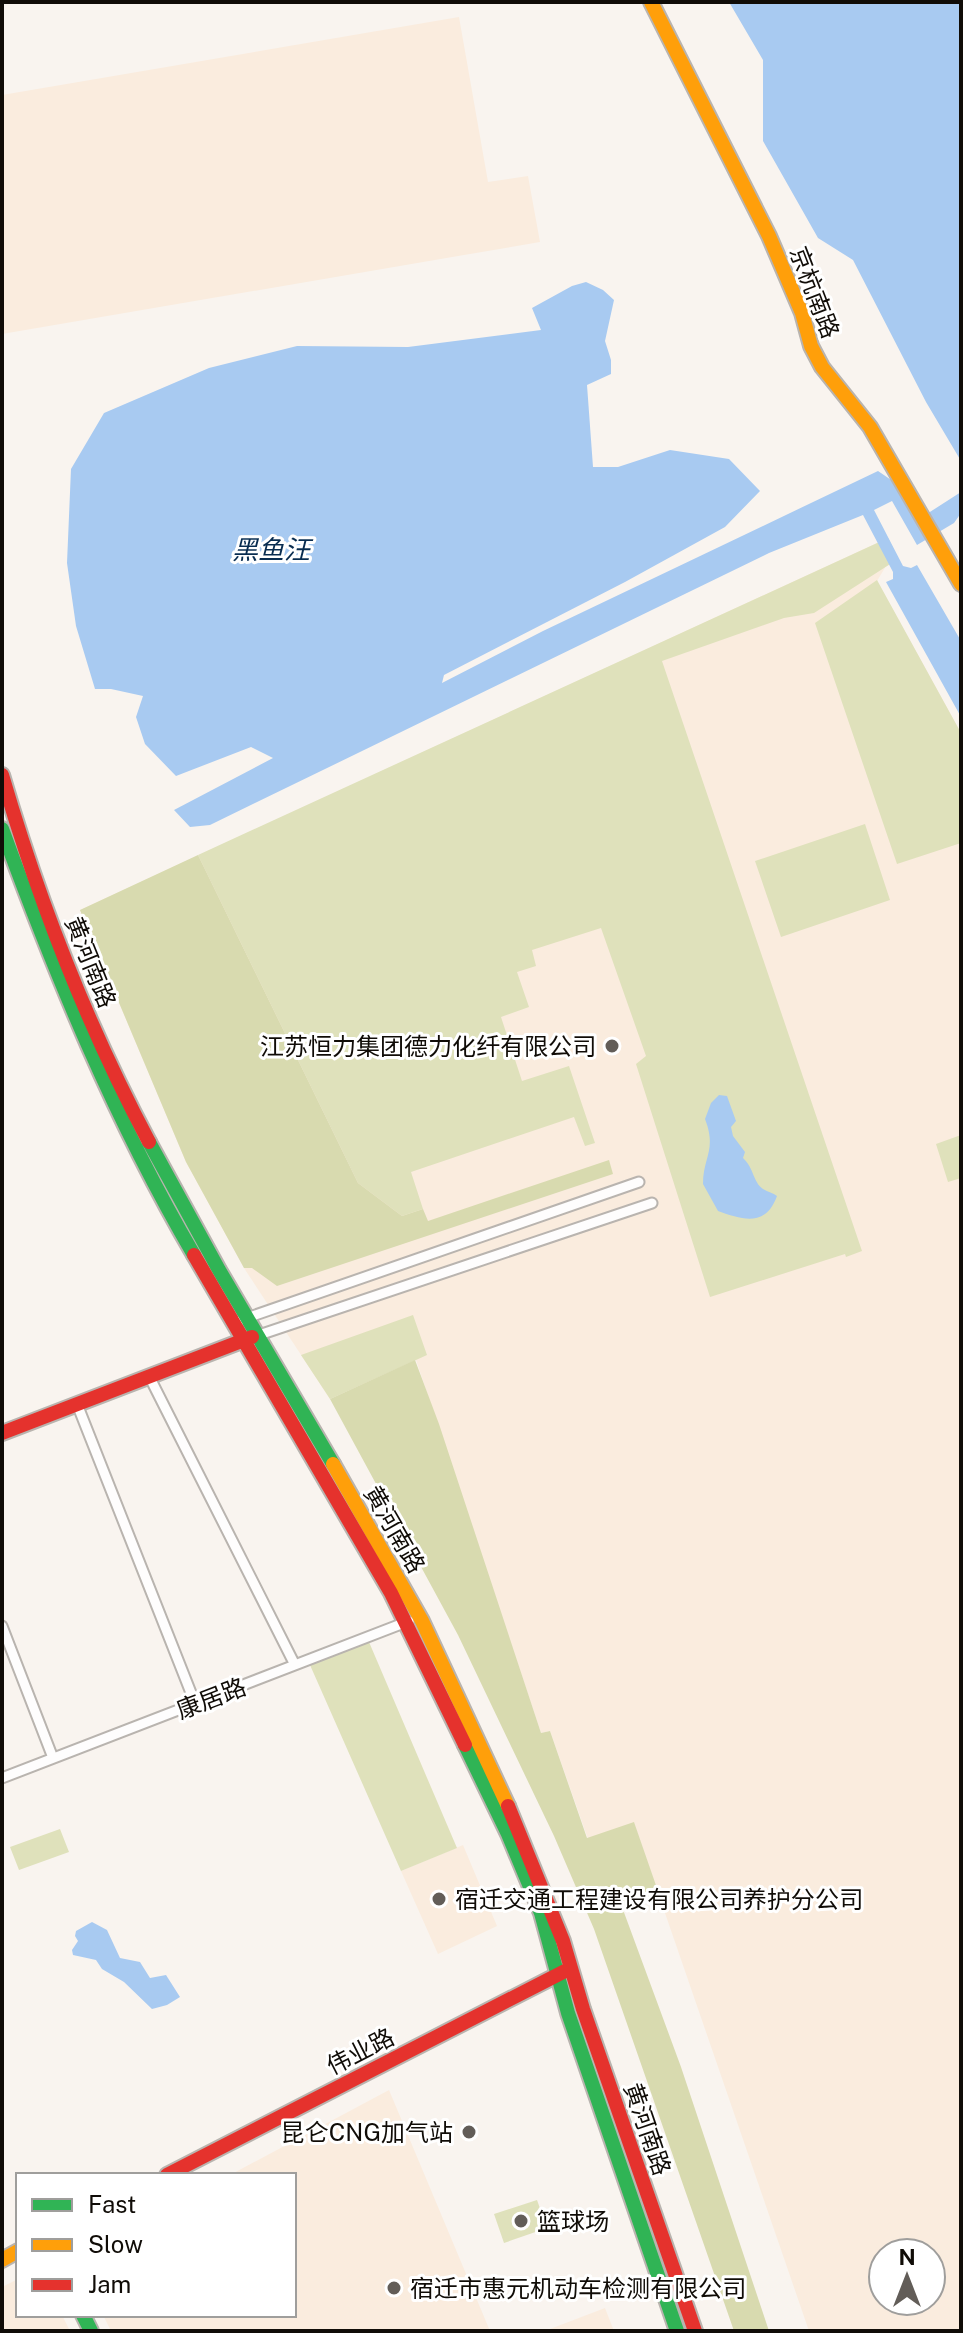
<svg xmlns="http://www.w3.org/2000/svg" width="963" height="2333" font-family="'Public Sans','Noto Sans SC',sans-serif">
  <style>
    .built { fill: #faecde; fill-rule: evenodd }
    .green { fill: #dfe1bb }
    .forest { fill: #d8daaf }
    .water { fill: #a8caf1 }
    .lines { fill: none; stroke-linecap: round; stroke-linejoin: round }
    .street-casing { stroke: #b9b4af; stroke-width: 13 }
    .fast-casing { stroke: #b9b4af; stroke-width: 18 }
    .slow-casing { stroke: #b9b4af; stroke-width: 18 }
    .jam-casing { stroke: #b9b4af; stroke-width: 18 }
    .street { stroke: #fefdfd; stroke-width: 9 }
    .fast { stroke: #30b455; stroke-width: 14 }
    .slow { stroke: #ff9f0a; stroke-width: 14 }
    .jam { stroke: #e5322d; stroke-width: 14 }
    .poi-dot { fill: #625d58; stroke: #fff; stroke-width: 3 }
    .labels { text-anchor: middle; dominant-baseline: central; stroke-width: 6; stroke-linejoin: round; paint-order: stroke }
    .street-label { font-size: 24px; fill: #100c07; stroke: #fff }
    .poi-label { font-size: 24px; fill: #100c07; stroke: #fff; text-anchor: start }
    .water-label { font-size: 26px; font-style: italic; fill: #082c50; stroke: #fff }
  </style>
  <rect width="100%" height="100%" fill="#f9f4ef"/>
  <path class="built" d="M459,17l29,165 40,-6 12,66 -538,92v-239z
    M888,538l10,21 -12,7 -9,15 84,152v1598h-152l-175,-508 -46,16 -38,-108 -9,2 -125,-373 -86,39 -86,-131 -58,-106 -106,-252zM883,2253h48v48h-48z
    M463,1845l34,81 -59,28 -37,-83z
    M389,2090l101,241h-379l-8,-16h191v-140h-64z
    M18,2279v36h44l8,16h-68v-44z
    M605,2308l9,23h-63l-1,-2z"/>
  <path class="green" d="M888,538l10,21 -84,54 -30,5 -122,43 200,590 -16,6 -1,-3 -135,43 -74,-233 10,-8 -45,-128 -69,22 4,16 -19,6 12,35 -28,10 21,64 47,-15 26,77 -10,3 -11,-29 -163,55 12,37 -21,7 -44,-33 -160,-328z
    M877,580l84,153v110l-64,21 -82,-241z
    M865,824l25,76 -109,37 -26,-76z
    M961,1135v43l-13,4 -12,-38z
    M413,1315l14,40 -97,44 -29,-44z
    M369,1642l88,206 -56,23 -91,-206z
    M60,1829l9,23 -50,18 -9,-23z
    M537,2200l10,28 -43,15 -10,-29z"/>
  <path class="forest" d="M198,855l160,328 44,33 21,-7 5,12 181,-61 4,14 -336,112 -25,-18h-8l-58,-106 -106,-252z
    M415,1360l24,64 102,309 9,-2 37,107 47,-16 25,72 -37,13 59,160 88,264h-35l-140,-402 -40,-93 -96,-201 -128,-236z"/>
  <path class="water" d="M729,2h232v459l-35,-59 -73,-142 -35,-22 -55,-97v-81z
    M586,282l17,8 11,10 -9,41 6,19v14l-24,11 6,82h25l52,-17 59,9 31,32 -35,36 -100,55 -181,93 -2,8 101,-52 335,-160 22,15 19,33 42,-27v21l-7,10 -37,22 -25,-44 -18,9 29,56 8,2 6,-3 44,76v76l-75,-135 7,-3v-7l-30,-57 -94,38 -559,272 -20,2 -16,-17 99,-52 -22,-11 -75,29 -31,-32 -9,-27 7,-21 -32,-7h-16l-19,-63 -9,-63 4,-94 33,-56 105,-45 88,-22 111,1 133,-17 -9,-22 40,-22z
    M719,1095l8,1 9,25 -5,6 2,9 12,16 -2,6c11,10 10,24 20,31 5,3 10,4 14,7 -11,31 -34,24 -59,15l-15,-27c0,-27 14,-34 2,-65l6,-16z
    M92,1922l15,8 13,28 20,4 10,16 16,-3 14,22 -13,8 -15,4 -28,-27 -22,-13 -6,-9 -23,-5 -1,-5 6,-9 -3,-5 1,-5z"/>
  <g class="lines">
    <defs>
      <path id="street" d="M241,1320l398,-138
        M256,1336l396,-133
        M149,1376l146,289
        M77,1404l118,299
        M2,1626l51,132
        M2,1778l407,-157"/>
      <path id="fast" d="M2,829c54,147 113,291 192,426
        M149,1142l70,128 114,194
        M465,1745l43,89 33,79 27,100 109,318
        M83,2315l8,16"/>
      <path id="slow" d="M651,2l118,234 33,77 9,33 11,21 48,60 91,157
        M333,1464l89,157 86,185
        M2,2260l16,-9"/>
      <path id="jam" d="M2,775c37,127 85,250 147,367
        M194,1255l197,338 74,152
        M2,1433l250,-96
        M508,1806l55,135 20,68 112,322
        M167,2175l402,-206"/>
    </defs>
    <use href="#street" class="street-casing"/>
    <use href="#fast" class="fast-casing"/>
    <use href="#slow" class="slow-casing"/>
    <use href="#jam" class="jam-casing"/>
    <use href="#street" class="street"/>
    <use href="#fast" class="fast"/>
    <use href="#slow" class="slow"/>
    <use href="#jam" class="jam"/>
  </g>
  <g class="poi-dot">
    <circle cx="612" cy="1046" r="8"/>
    <circle cx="439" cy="1899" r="8"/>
    <circle cx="469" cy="2132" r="8"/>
    <circle cx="521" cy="2221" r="8"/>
    <circle cx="394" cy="2288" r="8"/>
  </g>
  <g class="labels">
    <g class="street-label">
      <text transform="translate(815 292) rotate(69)">京杭南路</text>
      <text transform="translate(91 962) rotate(68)">黄河南路</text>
      <text transform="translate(395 1529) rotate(60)">黄河南路</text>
      <text transform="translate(211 1698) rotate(-21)">康居路</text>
      <text transform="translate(360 2051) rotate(-27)">伟业路</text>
      <text transform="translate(648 2129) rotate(71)">黄河南路</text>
    </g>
    <g class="poi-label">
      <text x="596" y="1046" text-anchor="end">江苏恒力集团德力化纤有限公司</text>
      <text x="455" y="1899">宿迁交通工程建设有限公司养护分公司</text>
      <text x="453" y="2132" text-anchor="end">昆仑CNG加气站</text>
      <text x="537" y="2221">篮球场</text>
      <text x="410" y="2288">宿迁市惠元机动车检测有限公司</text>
    </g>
    <g class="water-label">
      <text x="271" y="549">黑鱼汪</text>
    </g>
  </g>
  <rect width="963" height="2333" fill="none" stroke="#100c07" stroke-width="8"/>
  <rect x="16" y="2173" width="280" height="144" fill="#ffffff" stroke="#9f9e9c" stroke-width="2"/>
  <rect x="32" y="2199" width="40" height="12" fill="#30b455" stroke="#9f9e9c" stroke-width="2"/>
  <text x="88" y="2213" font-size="24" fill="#100c07">Fast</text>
  <rect x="32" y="2239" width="40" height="12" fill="#ff9f0a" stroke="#9f9e9c" stroke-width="2"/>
  <text x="88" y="2253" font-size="24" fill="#100c07">Slow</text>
  <rect x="32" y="2279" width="40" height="12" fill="#e5322d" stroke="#9f9e9c" stroke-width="2"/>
  <text x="88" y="2293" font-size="24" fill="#100c07">Jam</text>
  <g transform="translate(907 2277)"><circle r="38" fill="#ffffff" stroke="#9f9e9c" stroke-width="2"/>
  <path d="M0-6L14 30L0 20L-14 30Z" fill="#625d58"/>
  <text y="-12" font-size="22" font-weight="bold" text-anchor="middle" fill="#100c07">N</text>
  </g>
</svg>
